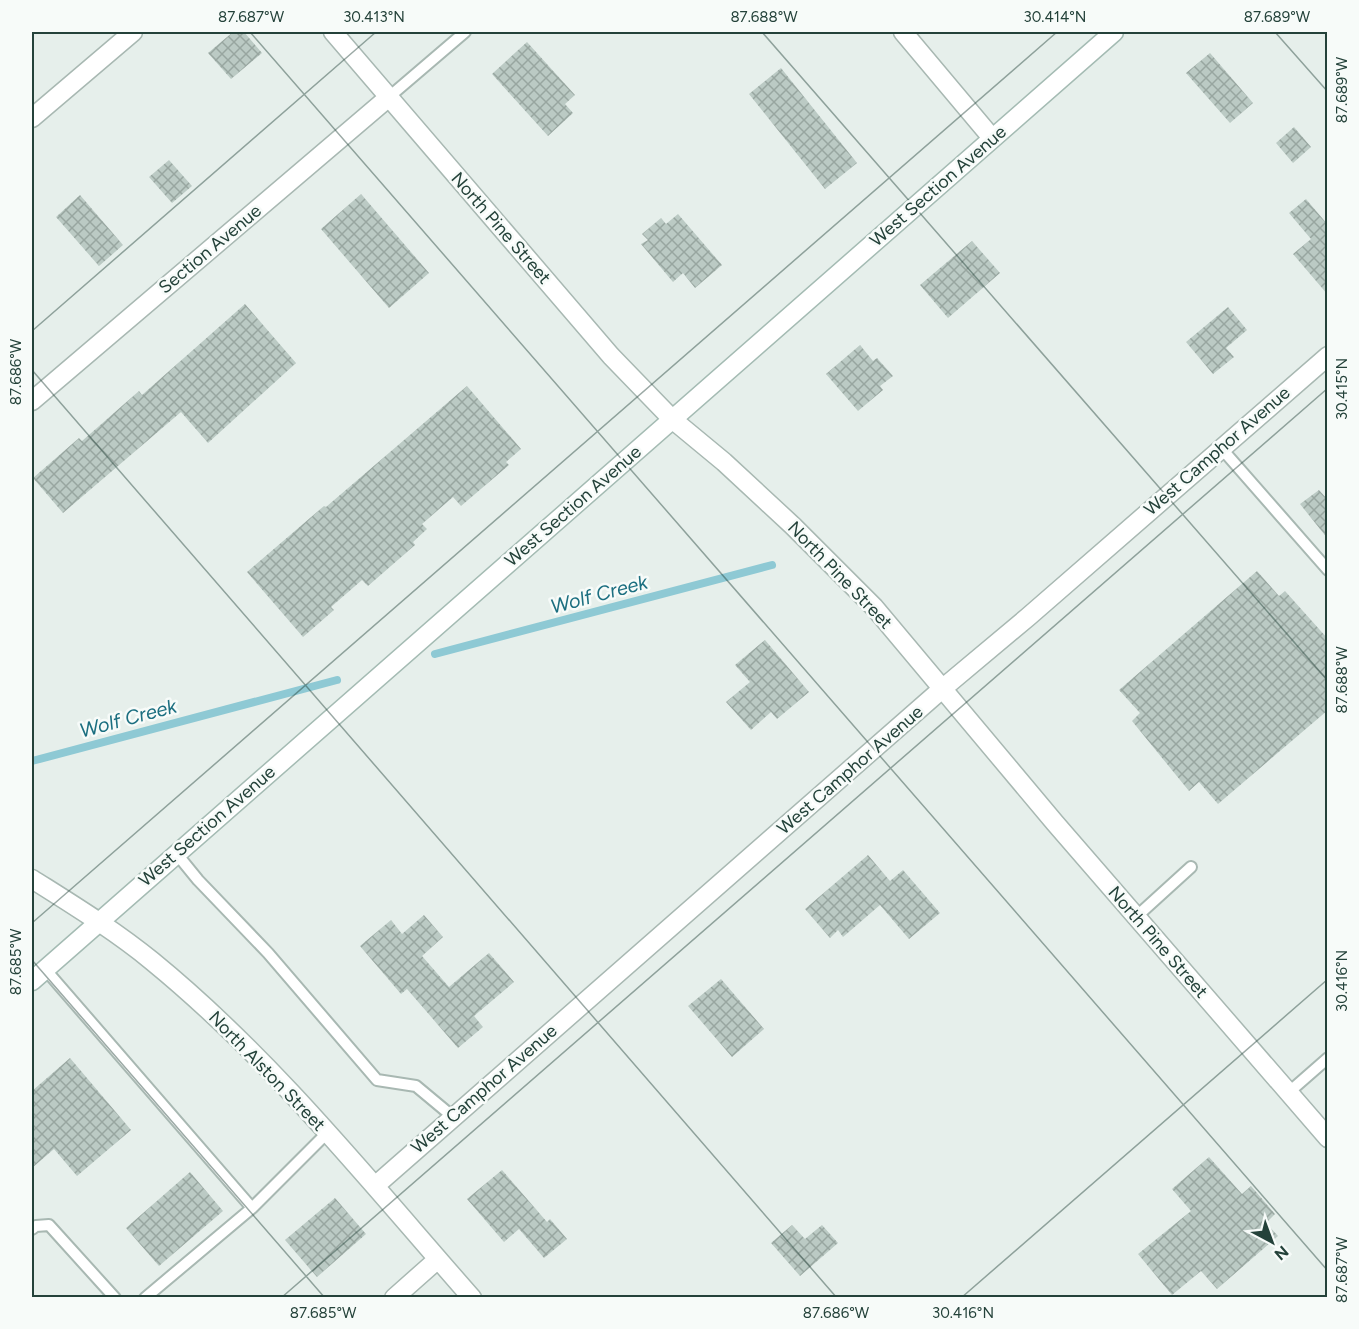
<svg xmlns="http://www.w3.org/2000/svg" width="1359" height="1329" font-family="Figtree,sans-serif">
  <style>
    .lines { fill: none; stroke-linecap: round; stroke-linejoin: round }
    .stream { stroke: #8ec9d4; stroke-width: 8 }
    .building { fill: url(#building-cross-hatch) }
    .lane-casing { stroke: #a8b8b2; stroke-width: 14 }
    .street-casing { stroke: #a8b8b2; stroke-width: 21 }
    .secondary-casing { stroke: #a4bbb3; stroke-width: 21 }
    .lane { stroke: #fff; stroke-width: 10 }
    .street { stroke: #fff; stroke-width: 18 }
    .secondary { stroke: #fff; stroke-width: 18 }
    .ticks { fill: none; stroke: #24423a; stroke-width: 1.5; stroke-opacity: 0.45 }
    .labels { text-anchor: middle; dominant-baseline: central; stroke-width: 5; stroke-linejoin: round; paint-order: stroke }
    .street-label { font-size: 18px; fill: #24423a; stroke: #f7fbf9 }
    .water-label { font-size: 20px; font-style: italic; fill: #1c6f80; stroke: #f7fbf9 }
    .neatline { fill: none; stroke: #24423a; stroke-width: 2 }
    .ticks-label { font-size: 15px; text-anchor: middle; fill: #24423a }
  </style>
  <defs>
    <pattern id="building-cross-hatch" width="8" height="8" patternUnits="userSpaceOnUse" patternTransform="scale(1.5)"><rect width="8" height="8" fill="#bbcac4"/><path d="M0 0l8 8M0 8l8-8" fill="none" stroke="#98a6a0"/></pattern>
  </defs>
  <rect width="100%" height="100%" fill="#e6efeb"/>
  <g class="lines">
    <path class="stream" d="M435,654l337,-89
      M32,761l305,-81"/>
  </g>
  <path class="building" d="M233,32h11l18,21 -31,26 -23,-26z
    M527,42l48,53 -10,9 8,9 -25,23 -56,-62z
    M1210,53l43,50 -23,20 -44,-50z
    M781,68l76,95 -32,26 -76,-95z
    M1294,127l17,20 -18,16 -17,-20z
    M169,160l23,26 -20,17 -23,-26z
    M361,194l68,79 -40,35 -68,-79z
    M80,195l43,50 -24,21 -43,-49z
    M1306,199l22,26v70l-35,-41 18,-15 -22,-26z
    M678,214l44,51 -27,23 -12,-15 -10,9 -32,-38 7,-4 -6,-6 19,-16 5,6z
    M972,241l28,32 -52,45 -28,-33z
    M245,304l51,59 -88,80 -27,-31 -118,101 -30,-35 46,-40 3,3 57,-50 3,4z
    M1228,307l19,23 -21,18 8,9 -21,17 -27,-32z
    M860,345l13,16 4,-3 16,18 -13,10 3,4 -25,21 -32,-37z
    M467,386l54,63 -15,13 3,3 -48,41 -8,-9 -31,27 5,5 -14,13 2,3 -47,41 -6,-6 -31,27 3,3 -31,27 -56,-65 77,-66 2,1z
    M1319,490l9,10v39l-28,-35z
    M1257,571l22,25 6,-5 43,48v71l-110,94 -19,-22 -10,9 -57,-70 8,-8 -21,-23z
    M765,640l44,52 -32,27 -6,-7 -20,18 -25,-28 24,-20 -15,-17z
    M868,855l22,26 13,-11 37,43 -31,26 -29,-34 -37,32 -5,-7 -8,8 -25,-29z
    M424,915l19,22 -21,19 27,31 40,-34 25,29 -40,34 9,11 -25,21 -51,-59 -6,5 -41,-48 31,-26 11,14z
    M721,979l43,50 -32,28 -44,-51z
    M70,1058l61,72 -54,46 -23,-27 -22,19v-77z
    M1209,1157l33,37 9,-8 24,28 -9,9 12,13 -61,53 -16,-18 -29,24 -34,-41 53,-43 -19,-22z
    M502,1170l45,52 3,-3 17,20 -23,19 -25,-29 -15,13 -37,-43z
    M190,1172l33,39 -64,55 -33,-38z
    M335,1198l31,36 -49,43 -32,-37z
    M792,1225l13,14 17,-14 16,18 -38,33 -29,-33z"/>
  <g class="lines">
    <defs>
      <path id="lane" d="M389,97l76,-65
        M1222,449l106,121
        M176,853l22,27 70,73 109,127 39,6 36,30
        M1136,917l55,-50
        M45,969l207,239
        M1288,1093l40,-35
        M32,1229l4,-3 13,-1 66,73
        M145,1298l107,-90 75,-75"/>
      <path id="street" d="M333,32l278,324 61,63 52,43 69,64 81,81 181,216 273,315
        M903,32l89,106
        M32,118l101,-86
        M32,401l357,-304
        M32,879c41,26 82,51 120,82 120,98 218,221 320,337
        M375,1186l567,-497 86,-72 300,-261
        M394,1298l44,-39"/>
      <path id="secondary" d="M32,981l1082,-949"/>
    </defs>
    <use href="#lane" class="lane-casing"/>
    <use href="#street" class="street-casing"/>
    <use href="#secondary" class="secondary-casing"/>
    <use href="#lane" class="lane"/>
    <use href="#street" class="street"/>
    <use href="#secondary" class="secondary"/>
  </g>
  <path class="ticks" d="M250,32l1078,1239M762,32l566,649M1275,32l53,60M32,331l344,-299M32,370l805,928M32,923l1025,-891M32,960l293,338M281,1298l1047,-910M961,1298l367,-319"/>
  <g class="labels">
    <g class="street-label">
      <text transform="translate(938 186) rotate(-41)">West Section Avenue</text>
      <text transform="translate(501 228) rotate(49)">North Pine Street</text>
      <text transform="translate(210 249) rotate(-40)">Section Avenue</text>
      <text transform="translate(1217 451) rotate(-41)">West Camphor Avenue</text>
      <text transform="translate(573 506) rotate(-41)">West Section Avenue</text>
      <text transform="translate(840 575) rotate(46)">North Pine Street</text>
      <text transform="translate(850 770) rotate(-41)">West Camphor Avenue</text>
      <text transform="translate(207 826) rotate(-41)">West Section Avenue</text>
      <text transform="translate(1158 942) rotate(49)">North Pine Street</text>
      <text transform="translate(267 1071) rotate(46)">North Alston Street</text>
      <text transform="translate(484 1089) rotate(-41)">West Camphor Avenue</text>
    </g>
    <g class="water-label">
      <text transform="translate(599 594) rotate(-15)">Wolf Creek</text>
      <text transform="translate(128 718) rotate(-15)">Wolf Creek</text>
    </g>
  </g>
  <rect width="1359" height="1329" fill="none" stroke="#f7fbf9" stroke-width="66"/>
  <g transform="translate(1272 1242) rotate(139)" stroke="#f7fbf9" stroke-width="4.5" paint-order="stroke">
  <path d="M0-4.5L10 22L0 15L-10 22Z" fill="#24423a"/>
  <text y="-9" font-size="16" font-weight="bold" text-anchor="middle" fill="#24423a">N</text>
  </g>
  <rect x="33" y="33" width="1293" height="1263" class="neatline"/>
  <g class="ticks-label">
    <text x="251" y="22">87.687°W</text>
    <text x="374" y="22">30.413°N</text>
    <text x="764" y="22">87.688°W</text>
    <text x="1055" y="22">30.414°N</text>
    <text x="1277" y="22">87.689°W</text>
    <text transform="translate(1342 90) rotate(-90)" y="5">87.689°W</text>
    <text transform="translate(16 372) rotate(-90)" y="5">87.686°W</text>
    <text transform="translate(1342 389) rotate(-90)" y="5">30.415°N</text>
    <text transform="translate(1342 680) rotate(-90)" y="5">87.688°W</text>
    <text transform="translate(16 962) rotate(-90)" y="5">87.685°W</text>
    <text transform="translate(1342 981) rotate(-90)" y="5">30.416°N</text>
    <text transform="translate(1342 1270) rotate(-90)" y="5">87.687°W</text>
    <text x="323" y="1318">87.685°W</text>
    <text x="836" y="1318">87.686°W</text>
    <text x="963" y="1318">30.416°N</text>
  </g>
</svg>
